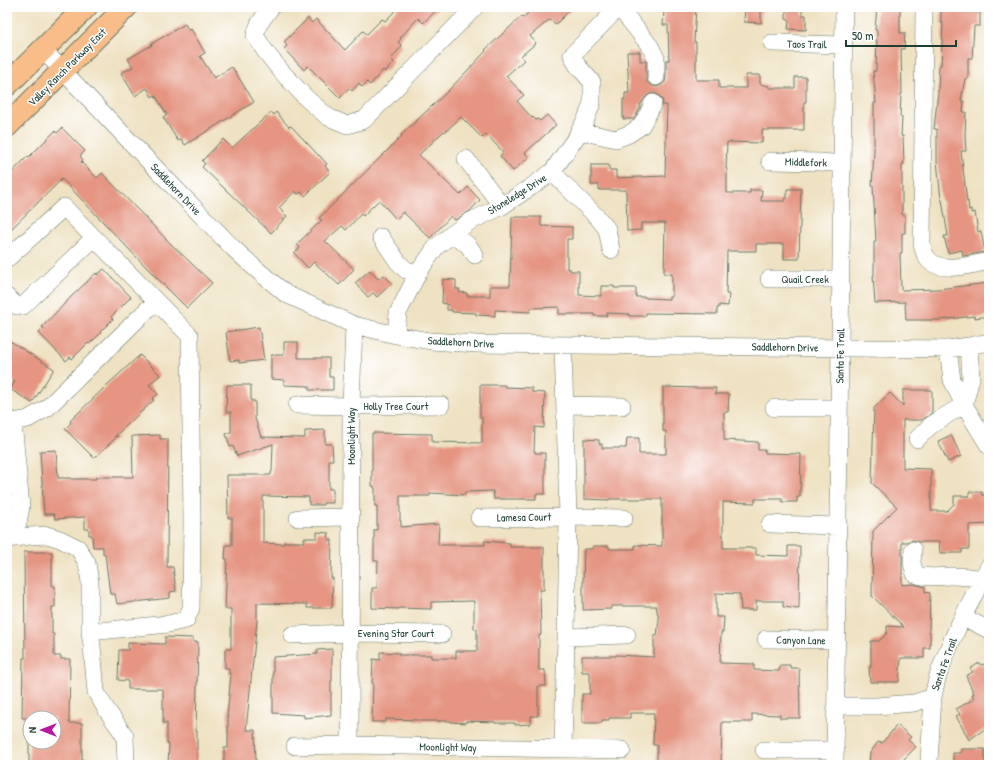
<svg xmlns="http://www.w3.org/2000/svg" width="996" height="772" font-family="'Patrick Hand',sans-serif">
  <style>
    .building { fill: #e59582 }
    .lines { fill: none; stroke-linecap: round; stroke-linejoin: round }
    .minor-casing { stroke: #687766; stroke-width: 18 }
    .major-casing { stroke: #687766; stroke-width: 24 }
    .minor { stroke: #fff; stroke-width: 17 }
    .major { stroke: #f8bd89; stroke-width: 22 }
    .labels { text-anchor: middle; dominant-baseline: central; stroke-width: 3; stroke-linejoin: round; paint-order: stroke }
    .street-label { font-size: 11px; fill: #1f3d34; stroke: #fff }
  </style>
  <rect width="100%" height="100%" fill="#fff"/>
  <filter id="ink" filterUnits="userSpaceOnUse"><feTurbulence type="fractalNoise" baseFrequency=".025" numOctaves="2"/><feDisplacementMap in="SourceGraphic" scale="8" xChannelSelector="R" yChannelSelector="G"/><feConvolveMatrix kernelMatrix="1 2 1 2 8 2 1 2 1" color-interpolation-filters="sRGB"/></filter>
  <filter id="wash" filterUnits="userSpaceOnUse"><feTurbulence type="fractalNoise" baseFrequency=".012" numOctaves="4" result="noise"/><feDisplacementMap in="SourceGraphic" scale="16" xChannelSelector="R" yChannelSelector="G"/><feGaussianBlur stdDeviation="0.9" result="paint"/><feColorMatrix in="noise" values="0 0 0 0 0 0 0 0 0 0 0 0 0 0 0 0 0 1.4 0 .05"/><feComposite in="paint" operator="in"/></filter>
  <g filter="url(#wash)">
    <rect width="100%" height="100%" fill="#efe2c3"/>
    <g id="blocks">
      <path class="building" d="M399,7h41l-17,16 -5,-5 -18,20 1,1 -3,3 4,4 -11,13 3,3 -9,10 -2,-2 -13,15 -3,-3 -5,5 -3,-4 -7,8 -3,-3 -9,10 -32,-32 -4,4 -20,-21 3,-3 -3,-4 24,-24 4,5 4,-4 29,31 18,-19 4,3 15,-15 3,2z
        M534,7h39l-17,17 -7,-4 -19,16 6,7 -15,13 3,4 -18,16 18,19 -7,6 15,17 1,-1 3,3 2,-1 2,2 7,-6 9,10 -31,28 4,4 -16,14 -13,-15 3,-4 -17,-18 -4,4 -21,-21 -16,15 -1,-1 -25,24 21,20h-1l21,20 8,-8 12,13 -10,11 -15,9 -4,-4 -21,22 -27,-26 -7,7 -17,-19 -16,16 -2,-2 -15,16 -4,-4 -17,15 29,28 -15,16 -25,-23 -6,6 -14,-15 6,-5 -3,-4 25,-24 -3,-2 83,-82 -1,-1 15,-14 32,-30 38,-40 -1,-1 37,-34 1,2z
        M672,7h24l-2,35h2v38h23v8h27v-13h14v9l9,2v2h26v-11h11v25h-2v28h-42v13l-35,-1 -1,27h1v24h23v-3h12l-1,11h24v-3h2v-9h14l-2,70h-15v-15h-28v7h-29l-1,43h3l-1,12 -9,-1v3h-2v6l-71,-1v3h-17v-2l-22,-1v3h-13v-2h-35v-7l-28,1 -1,4 -35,-2v6l-19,-1v-2l-24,-1v-2h-5v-6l-5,-1 1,-24 13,1v9h4l-1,3 8,1v3h23v-10h20l2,-69h29v9l31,1v12h-5v30h3v2h9v24l22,1v-10h13v2h22v9h10v1l23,1v-2h3v-23h-8l1,-51h-24v7l-14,1 -1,-41h-27v-5h-8v-20h18v5h7v8l49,-2 2,-71h-5l1,-3 -2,-4 -4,-4 -5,-1 -4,2 -4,4 -3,5h-1v4l-6,11h-11v-20h2v-6h4l-2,-41h13v9h6v16l1,5 4,3 5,2 5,-2 4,-3 1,-5v-17h3l-1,-35h-5l1,-15h8z
        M745,7h16v16l-17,-1z
        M786,7h16v8h4v15l-18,-1 1,-9 -3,-1z
        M877,7h23v26h5l-1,16h-3l1,45h-1l-1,23h2l-1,19h2l1,28h-2v51h3v18h-3v20h-2l1,37 37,-1 50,-6 1,8v25l-14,2v-2l-35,4h-34l-1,-18 -30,1 -2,-27h1v-34h2l-3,-56h-1l2,-34v-49h2l-3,-32h3l1,-41h-2z
        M954,7h26v19h-6l-2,32h-4v21h-3l-4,22h3l-1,11h3l-1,23 1,16h-5l6,51 1,-1 1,9 2,-1v4l4,-1 3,20 3,-1 4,21 -22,4 -1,-6 -14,3 -4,-17h4l-6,-36h-1l-4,-39v-32h-3l4,-37 1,-27h2l2,-42h-2v-15h13z
        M185,24l4,7 2,-2 14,24 -5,3 14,22 18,-11 22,35 -69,43 -4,-6 -3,2 -15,-24 4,-2 -12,-20 -3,2 -5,-9 -12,8 -14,-23 12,-6 -5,-8 24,-14 -1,-1z
        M271,112l3,3 2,-3 13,15 2,-1 15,16 13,14v-1l8,9 -2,2 5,6 -25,24 -4,-4 -3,2 -3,-3 -16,17 8,8 -16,17 -69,-66 3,-3 -3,-3 21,-22 9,9z
        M62,128l23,23 -5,5 3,4 -2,2 16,16 5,-5 68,70 42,40 -25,25 -41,-41 -84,-88 -55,54v-49l5,-6 -3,-3 19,-19 1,1 26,-26 2,2z
        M104,269l27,28 -20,20 2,2 -13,13 1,1 -12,11 -1,-1 -16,16 -2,-2 -4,4 -27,-28 5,-5 -2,-1 30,-31 24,-23 1,2z
        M370,270l8,9 6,-4 8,8 -15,14 -4,-4 -5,4 -13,-14z
        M259,327l5,33 -25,3v-3l-9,1 -4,-29z
        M7,339l47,30 -22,34 -22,-14 5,-7 -8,-6z
        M284,342h14v16h31v19h4v13h-24v-4l-25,-1v-5l-13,-1v-24h13z
        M140,355l20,20 -11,10 9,9 -6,5 2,1 -40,37 4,-1 -24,22 -29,-29 6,-6 -1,-2 36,-35z
        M227,385h24v16h4v17l6,19 44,1v-7l20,-1v14h7l1,16h-4v29h4v14h-10v2h-14v-8l-46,-1v47l21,1v-2h20v-4h13v-6l12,1 -1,7h4l-1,38h2l-1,30h-25v-4l-50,-1v18l-11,109h9l1,33 -32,1v-16h4v-31h-1l4,-43h-2v-6h-4v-19h6v-40h-6l2,-50h-2l1,-14h6v-27h-4l-1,-43h44v-3h1l1,-28 -36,12 -4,-10 -3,1 -4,-13 5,-2v-20h-5z
        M480,385h25v2l27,1v4l13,1 -1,35 -9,-1 -1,24h1v2h10v41h-9v5h-42l-1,-8 -28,1v3l-35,-2v3h-30v25h1v6l38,-3 -1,21h47l-1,-4 26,2v4h34v43h-4l1,45h-2v35h6l1,16h-8v30h-7v8l-16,1v-2h-20v-1l-29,-1v2l-15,-1v-1h-31v-1l-34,-1v3h-14l1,-39h-1l1,-24 7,1v-8l19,1v2h32v3h25v-7h21v-22l-3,-1v-27l-43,1v7l-32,-1v1l-27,-1v-20h5l1,-27h-4v-31h3v-24h-2v-18h-1v-2h-2v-53l60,1v8l50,1v-26h-2z
        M663,387l33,1h20l-1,6h14l-1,18h-4v28l34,2v8h7v3l36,1 -1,43h-3v5h-15v-3h-27v4l-32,-1v46h33v7l32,1v-10h12l-1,63 -16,-2v-6h-27v9h-15l-1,-16 -24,-1v24h8l-1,15h-2l-1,31 34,1v6l25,1 1,-6h10v3h9l1,50h-20v-3l-28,-1v8h-30l-1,43h-28v-2h-36v-18h-4l1,-32h-24v5h-21v2h-7v3h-20v-29h8v-22h-8v-16h34v-1l38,2v-21h3l2,-16 -3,-14h-45v3l-28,1v-28l1,-33h9v-3h16v3h26v-4l27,1v-47h-53v1l-25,-1v-60l15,1v4h3v4h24l1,-10h12v16h27v-23h-3z
        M903,390h29v23l-10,7h-19v48l28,1v42h16l7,-7v-8h15v-4h13v3h7v29l-20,1v24h-7v4h-22l-1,-11h-20l-6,-2 -4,1 -2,1h-5v43l12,-1 11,3v5l5,1 -1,39h1v16h-6v10h-23l-2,24h-29l-1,-15h2v-26h8l8,-8v-7l17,1 -32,-31 1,-65 24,-24 -25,-24 2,-75 16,-15 13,13z
        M160,435v4h8l-1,128h6l3,24 -6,1v6l-53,6 -2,-10h-5l-5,-40h-2v-7h-10l-1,-12h-3v-6h-4v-12l-30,2 -1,-5h-10l-4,-63 16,-1 2,28h13v1h25v-2h37l-1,-41z
        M951,435l10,21 -13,6 -10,-21z
        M24,552h28v34h3v21h-3v27h2v22h7v3h9l-1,64h13v42h-53v-23h25v-24h-32l1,-60h2z
        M165,637l28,1v4h5l-2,89h1v34h-29l1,-21 -2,-1v-20h-4v-34h-35v-8l-10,-1 1,-30h9v-7l37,1z
        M332,649v32h-1v34l-27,3v-3l-31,-2v-56l44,-3v-4z
        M989,662v64l-20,14 -13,-24 4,-2 -4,-5 18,-10 -2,-5h2l-8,-18 7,-4 -3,-3 9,-6 3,2z
        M897,725l14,12 -3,3 8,7 -18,18h-29l1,-12 8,-11 4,1z
        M961,749h24v15l-4,1h-28v-12h8z"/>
    </g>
  </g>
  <g filter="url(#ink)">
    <use href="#blocks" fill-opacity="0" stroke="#687766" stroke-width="1"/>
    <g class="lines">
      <defs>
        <path id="minor" d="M271,7l-12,17 -4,11 10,16 16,20 25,27 22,19 19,8 17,-5 111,-113
          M619,7l31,39 6,12v19
          M924,7l-2,237c1,4 2,9 4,12 9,19 47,9 63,5
          M772,43l71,2
          M43,50l95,100 95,98 23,21 30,25 68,31 42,10 34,6 47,3 471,5 21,-3 20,-4
          M579,131l37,8 13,-5 12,-8 7,-12 5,-11
          M466,159l36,47
          M770,161l51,1 21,2
          M552,172l45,45 10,12 4,21
          M451,235l16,9 8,11
          M381,237l17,25 8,8 12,3
          M7,259l57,-52 126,129 2,185 -1,87 -5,12 -18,4 -78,8
          M769,279h72
          M7,297l10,9h6l71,-68
          M396,335l2,-22 20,-40 18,-26 15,-12 18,-13 33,-16 29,-19 21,-15 25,-36 9,-17 6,-16v-21l-15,-17 -5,-10 47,-48
          M948,349l4,31 12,25 25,41
          M297,405l54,1 90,-1
          M566,405l56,1
          M964,405l7,-27 -2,-32
          M774,408h65
          M7,417l6,5 15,-3 19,-11 108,-106
          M917,439l13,-13 20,-13 14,-8
          M298,518l53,-1
          M479,518l89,-1 56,1
          M770,524l68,2
          M7,539l23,-3 17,-1 13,4 18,9 9,15 3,19v50l2,14 4,46 10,17 19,27 1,29
          M10,539l8,-16 3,-16 -8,-85
          M913,550l-1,13 3,11c11,5 23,2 35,2 11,0 22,1 32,3
          M963,617l26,13
          M292,635l58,-2 92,1
          M566,637l61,-2
          M766,639l71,1
          M836,706h41l37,-3 19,-6c2,-8 3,-17 6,-24 13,-38 32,-72 50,-107
          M350,745l1,-339 3,-81
          M295,746l55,-1 272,5
          M563,748l3,-111 2,-120 -5,-172
          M764,750h72
          M929,761l4,-64
          M835,765l9,-758"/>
        <path id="major" d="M7,85l79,-78
          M7,126l119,-119"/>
      </defs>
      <use href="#minor" class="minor-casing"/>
      <use href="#major" class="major-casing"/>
      <use href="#minor" class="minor"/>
      <use href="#major" class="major"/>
    </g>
  </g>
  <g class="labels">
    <g class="street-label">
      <text transform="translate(807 44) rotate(1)">Taos Trail</text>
      <text transform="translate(67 67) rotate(-45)">Valley Ranch Parkway East</text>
      <text transform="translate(806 162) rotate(2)">Middlefork</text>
      <text transform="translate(176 189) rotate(46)">Saddlehorn Drive</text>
      <text transform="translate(517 194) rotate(-32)">Stoneledge Drive</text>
      <text x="805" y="279">Quail Creek</text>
      <text transform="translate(461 342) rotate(3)">Saddlehorn Drive</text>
      <text transform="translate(785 347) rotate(1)">Saddlehorn Drive</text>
      <text transform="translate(840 356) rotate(-89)">Santa Fe Trail</text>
      <text x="396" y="406">Holly Tree Court</text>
      <text transform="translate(351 436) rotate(-90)">Moonlight Way</text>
      <text transform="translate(524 517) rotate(-1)">Lamesa Court</text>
      <text x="396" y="633">Evening Star Court</text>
      <text transform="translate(801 640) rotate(1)">Canyon Lane</text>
      <text transform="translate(944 664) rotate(-70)">Santa Fe Trail</text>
      <text transform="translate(448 747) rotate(1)">Moonlight Way</text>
    </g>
  </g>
  <rect width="996" height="772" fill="none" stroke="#fff" stroke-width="24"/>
  <g transform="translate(42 730) rotate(270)"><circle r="19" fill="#ffffff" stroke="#a5b1ae"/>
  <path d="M0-3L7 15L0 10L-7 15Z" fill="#b5179e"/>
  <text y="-6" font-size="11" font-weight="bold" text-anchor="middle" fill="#1f3d34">N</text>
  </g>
  <path d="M846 40v6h110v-6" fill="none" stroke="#1f3d34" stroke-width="2"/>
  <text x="852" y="40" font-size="12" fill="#1f3d34" stroke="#ffffff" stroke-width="3" paint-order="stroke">50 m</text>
</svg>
